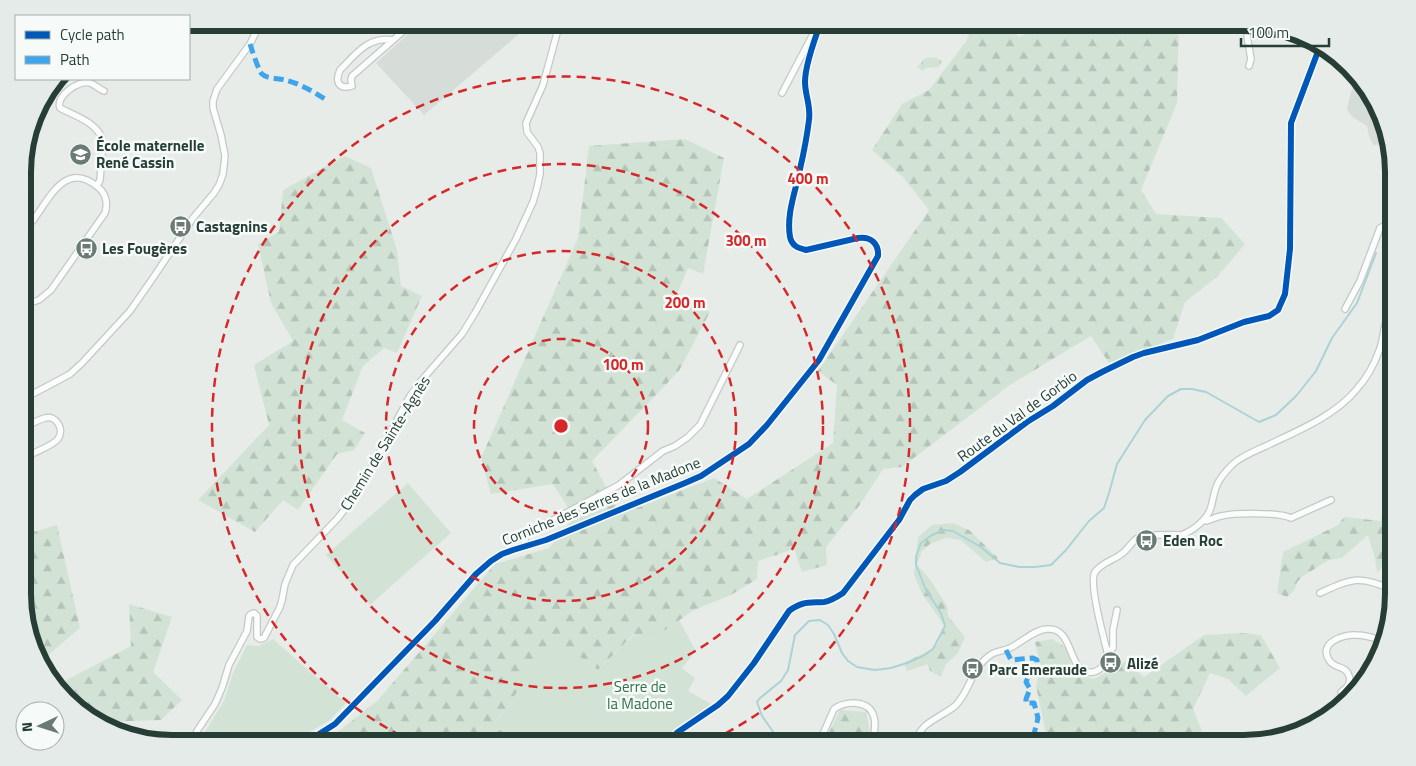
<svg xmlns="http://www.w3.org/2000/svg" width="1416" height="766" font-family="'Titillium Web',sans-serif">
  <style>
    .built { fill: #d6ddd9 }
    .green { fill: #d2e3d6 }
    .forest { fill: url(#forest-firs) }
    .park { fill: url(#park-crowns) }
    .lines { fill: none; stroke-linecap: round; stroke-linejoin: round }
    .stream { stroke: #acd2d5; stroke-width: 2 }
    .minor-casing { stroke: #c4c9c6; stroke-width: 8 }
    .minor { stroke: #fbfcfc; stroke-width: 5.5 }
    .quiet { stroke: #3ea4eb; stroke-width: 5; stroke-dasharray: 10 5; stroke-linecap: butt }
    .cycleway-casing { stroke: #f6faf8; stroke-width: 9 }
    .cycleway { stroke: #0057b8; stroke-width: 6 }
    .ring { fill: none; stroke: #d62828; stroke-width: 2.5; stroke-dasharray: 9 6 }
    .labels { text-anchor: middle; dominant-baseline: central; stroke-width: 5; stroke-linejoin: round; paint-order: stroke }
    .poi-label { font-size: 15px; font-weight: bold; fill: #263e36; stroke: #f6faf8; text-anchor: start }
    .street-label { font-size: 15px; fill: #263e36; stroke: #f6faf8 }
    .park-label { font-size: 15px; fill: #337248; stroke: #f6faf8 }
    .rim { fill: none; stroke: #263e36; stroke-width: 6 }
    .centre { fill: #d62828; stroke: #f6faf8; stroke-width: 2.5 }
    .ring-label { font-size: 15px; text-anchor: middle; font-weight: bold; fill: #d62828; stroke: #f6faf8; stroke-width: 5; stroke-linejoin: round; paint-order: stroke }
  </style>
  <defs>
    <pattern id="forest-firs" width="22" height="20" patternUnits="userSpaceOnUse" patternTransform="scale(1.25)"><rect width="22" height="20" fill="#d2e3d6"/><path d="M5 1l3.5 6h-7zM16 11l3.5 6h-7z" fill="#b4c4b8"/></pattern>
    <pattern id="park-crowns" width="20" height="18" patternUnits="userSpaceOnUse" patternTransform="scale(1.25)"><rect width="20" height="18" fill="#d2e3d6"/><path d="M2 6a3 3 0 1 1 6 0M12 15a3 3 0 1 1 6 0" fill="none" stroke="#b4c4b8"/></pattern>
  </defs>
  <rect width="100%" height="100%" fill="#e7ece9"/>
  <path class="built" d="M421,22h111v1l-108,92 -48,-52z
    M1357,79l11,10 21,55 -16,1 -4,-9 -2,-10 -13,-8 -5,-5 -2,-5 4,-16z"/>
  <path class="green" d="M408,483l43,50 -81,72 -44,-50z
    M679,620l17,31 -14,17 13,10 -7,13 25,14 -37,23 -15,15h-139l-29,-17 62,-89 43,33 37,-36 14,7z
    M273,639l73,64 -17,18 -40,22h-91l26,-42 9,-28 14,-28 12,1z"/>
  <path class="forest" d="M972,23h34l13,14 31,-14h129l-2,80 -36,87 15,24 65,4 24,26 -27,32 -33,26 -12,37 -64,24 -18,-27 -81,49 -108,82 -19,2 -24,37 -33,41 1,18 -25,7 -8,-23 -36,12 -1,18 -26,16 -37,15 -45,31 -15,-7 -36,36 -43,-32 -62,88 29,17h-198l54,-43 117,-136 54,-16 25,-31 -21,-33 -62,10 -10,-36 97,-220 11,-92 96,-7 39,19 -21,116 -15,-6 -11,26 33,18 -31,59 -87,90 29,53 93,-36 33,21 86,-56 4,-58 -19,-14 111,-161 -26,-33 -31,-27 30,-46 27,-14 38,-50z
    M345,156l26,12 26,82 4,36 21,10 -25,57 -13,-5 -21,18 -21,54 23,13 -11,17 -17,4 -39,56 -15,-10 -28,32 -57,-32 71,-75 -15,-60 39,-24 -22,-38 -13,-59 21,-12 4,-42z
    M1393,487v74l-10,5 -6,7 -2,-15 -7,-23 -26,23 -13,2 -26,16 -6,6 -2,7 -8,8 -10,-4 6,-41 55,-27 6,-8 37,4 3,-22z
    M953,523l16,7 29,28 -12,4 -25,-22 -15,-2 -16,6 -8,7 -5,14 12,13 18,28 1,10 17,21 -7,16 -12,11 -5,13 -11,-6 -2,-7 -21,7 -3,-8 24,-12 10,-7 6,-19 -22,-31 -8,-20 4,-37 14,-12z
    M57,525l23,103 -39,33 -17,-47v-81l2,1z
    M129,604l43,13 -19,55 29,28 -21,20 -58,2 -1,2 -45,-39 74,-39z
    M1242,633l19,2 19,33 -34,28 -18,-17 -18,-6 -17,36 9,22 1,12h-155l-12,-57 5,-19 -6,-25 17,-3 13,8 10,27 19,5 32,-18 18,16 60,-42z
    M840,710l26,2 6,31h-48z"/>
  <path class="park" d="M935,57l7,4 -3,6 -13,1 -3,3 -6,-4 8,-9z"/>
  <g class="lines">
    <path class="stream" d="M781,743l-19,-27 -5,-14 3,-4 21,-17 7,-11 7,-35 14,-14 11,-1 8,5 6,9 8,19 6,8 9,6 18,3 16,-2 16,-5 16,-7 10,-7 12,-23 -4,-13 -15,-23 -10,-25v-9l5,-13 11,-8 12,-5 9,1 28,16 19,16 19,4h16l16,-2 15,-15 23,-29 15,-13 5,-15 8,-29 28,-44 23,-24 13,-7h11l14,3 53,30 17,-7 20,-19 20,-25 16,-33 25,-35 19,-50"/>
    <defs>
      <path id="minor" d="M649,28l5,-6
        M393,40c-25,-4 -37,14 -53,30 -5,11 -2,20 12,16l-1,-6 1,-4 55,-48 2,-6
        M1249,66l2,-7 -4,-23 4,-12
        M782,93l30,-57 4,-2
        M97,186l3,-6 3,-37c-3,-20 -28,-27 -43,-35 -5,-12 20,-29 30,-25 4,1 9,6 14,8
        M1392,209c-4,8 -5,15 0,23
        M23,231c4,-4 8,-8 11,-12 16,-21 32,-60 65,-31 7,6 9,16 6,25l-54,77 -12,10 -16,5
        M1345,309l15,-28 20,-53 8,-4
        M23,321l6,3v8l-6,3
        M23,399l36,-19 11,-6 12,-11 48,-52 25,-36 38,-57 21,-25 5,-8 4,-11 2,-18 -4,-21 -8,-27v-7l4,-12 33,-45 11,-22
        M23,429c6,-4 15,-9 22,-11 11,-3 20,11 13,21 -5,6 -16,10 -24,14
        M1204,519l2,2c5,-1 9,-4 15,-5 14,-3 57,-4 70,2l40,-18
        M525,546v-10l5,-4 89,-47 44,-34 12,-5 13,-9 12,-12 40,-80
        M1320,593c33,-15 40,-18 73,-3
        M1108,653l5,-5v-18l4,-20
        M1341,692c6,-4 11,-9 8,-16 -3,-11 -15,-7 -20,-16 -11,-17 14,-26 27,-25 10,0 18,3 27,6
        M192,743l5,-12 18,-27 7,-16 7,-23 18,-34 2,-15 2,-2 3,-1 3,3v21l3,2 4,-1 16,-31 2,-7 3,-16 8,-19 45,-47 13,-17 19,-31 40,-74 11,-15 41,-47 13,-21 41,-74 17,-37 4,-14 3,-14v-21l-2,-6 -11,-15 -1,-9 17,-38 17,-63
        M305,743l30,-19 100,-103 41,-47 15,-13 11,-7 11,-4 33,-10 139,-57 16,-7 48,-32 18,-19 52,-65 59,-104c1,-12 -7,-20 -20,-18l-52,12c-8,-2 -14,-4 -16,-13 -4,-23 6,-47 10,-68 4,-17 7,-33 9,-49 2,-14 -4,-25 -4,-38 0,-16 10,-44 16,-60
        M666,743l12,-11 40,-27 10,-9 26,-33 35,-52c13,-10 20,-8 35,-9 7,-1 13,-5 19,-9l56,-73 11,-20 5,-5 8,-6 23,-8 14,-9 67,-50 26,-16 34,-26 15,-8 31,-15 11,-4 54,-13 46,-18 25,-6 9,-6 7,-16 5,-45 1,-126 29,-77
        M819,743l15,-34c12,-8 35,-10 40,8 3,9 -3,17 4,26
        M913,743c4,-6 7,-13 13,-18 9,-7 20,-12 29,-19 11,-10 15,-27 23,-39 4,-5 9,-10 14,-13 5,-3 12,-3 18,-6 11,-5 25,-19 37,-19 27,-2 20,40 41,43 5,1 10,-1 14,-5 3,-2 5,-5 6,-9 0,-6 -3,-13 -4,-19 -3,-12 -15,-57 -9,-67 5,-8 18,-12 25,-17 7,-4 10,-11 16,-16 10,-6 34,-4 45,-4 12,-4 27,-16 30,-28 2,-7 3,-15 6,-22 3,-8 10,-15 16,-21 9,-8 22,-13 33,-18 29,-14 69,-30 90,-56 10,-11 18,-25 23,-39 6,-14 3,-30 14,-42"/>
    </defs>
    <use href="#minor" class="minor-casing"/>
    <use href="#minor" class="minor"/>
    <path class="quiet" d="M250,44c2,6 9,28 12,30 5,5 16,4 23,6 14,3 31,13 43,21
      M1006,650l5,10 22,-2 4,2v7l-8,8 -3,7 4,7 -4,10v4h8l4,15 -4,16 3,4h7l5,3 1,2"/>
    <defs>
      <path id="cycleway" d="M305,743l30,-19 100,-103 41,-47 15,-13 11,-7 11,-4 33,-10 139,-57 16,-7 48,-32 18,-19 52,-65 59,-104c1,-12 -7,-20 -20,-18l-52,12c-8,-2 -14,-4 -16,-13 -4,-23 6,-47 10,-68 4,-17 7,-33 9,-49 2,-14 -4,-25 -4,-38 0,-16 10,-44 16,-60
        M666,743l12,-11 40,-27 10,-9 26,-33 35,-52c13,-10 20,-8 35,-9 7,-1 13,-5 19,-9l56,-73 11,-20 5,-5 8,-6 23,-8 14,-9 67,-50 26,-16 34,-26 15,-8 31,-15 11,-4 54,-13 46,-18 25,-6 9,-6 7,-16 5,-45 1,-126 29,-77"/>
    </defs>
    <use href="#cycleway" class="cycleway-casing"/>
    <use href="#cycleway" class="cycleway"/>
  </g>
  <g class="ring">
    <circle cx="561" cy="426" r="87"/>
    <circle cx="561" cy="426" r="175"/>
    <circle cx="561" cy="426" r="262"/>
    <path d="M414 742A349 349 0 1 1 708 742"/>
  </g>
  <defs>
    <symbol id="school-disc" viewBox="-11 -11 22 22"><circle r="9.5" fill="#6a7b75" stroke="#f6faf8"/><path d="M0-5L7-2L0 1L-7-2ZM-4 1L0 2.5L4 1V4Q0 6-4 4Z" fill="#fff"/></symbol>
    <symbol id="bus-disc" viewBox="-11 -11 22 22"><circle r="9.5" fill="#6a7b75" stroke="#f6faf8"/><path d="M-5-6H5V4H4V6H2V4H-2V6H-4V4H-5ZM-3.5-4V0h7V-4ZM-3.5 1.2v1.5H-2V1.2ZM2 1.2v1.5H3.5V1.2Z" fill="#fff"/></symbol>
  </defs>
  <g fill-rule="evenodd">
    <use href="#school-disc" x="68" y="142" width="25" height="25"/>
    <use href="#bus-disc" x="168" y="214" width="25" height="25"/>
    <use href="#bus-disc" x="74" y="236" width="25" height="25"/>
    <use href="#bus-disc" x="1134" y="528" width="25" height="25"/>
    <use href="#bus-disc" x="1098" y="650" width="25" height="25"/>
    <use href="#bus-disc" x="960" y="656" width="25" height="25"/>
  </g>
  <g class="labels">
    <g class="poi-label">
      <text x="96" y="145">École maternelle<tspan x="96" dy="17">René Cassin</tspan></text>
      <text x="196" y="226">Castagnins</text>
      <text x="102" y="248">Les Fougères</text>
      <text x="1163" y="540">Eden Roc</text>
      <text x="1127" y="663">Alizé</text>
      <text x="989" y="669">Parc Emeraude</text>
    </g>
    <g class="street-label">
      <text transform="translate(1017 416) rotate(-36)">Route du Val de Gorbio</text>
      <text transform="translate(385 443) rotate(-58)">Chemin de Sainte-Agnès</text>
      <text transform="translate(601 501) rotate(-22)">Corniche des Serres de la Madone</text>
    </g>
    <g class="park-label">
      <text x="640" y="686">Serre de<tspan x="640" dy="17">la Madone</tspan></text>
    </g>
  </g>
  <path d="M0 0H1416V766H0ZM172 31H1244A141 141 0 0 1 1385 172V594A141 141 0 0 1 1244 735H172A141 141 0 0 1 31 594V172A141 141 0 0 1 172 31Z" fill="#e5ebe8" fill-rule="evenodd"/>
  <path class="rim" d="M172 31H1244A141 141 0 0 1 1385 172V594A141 141 0 0 1 1244 735H172A141 141 0 0 1 31 594V172A141 141 0 0 1 172 31Z"/>
  <circle cx="561" cy="426" r="8" class="centre"/>
  <g class="ring-label">
    <text x="808" y="184">400 m</text>
    <text x="746" y="246">300 m</text>
    <text x="685" y="308">200 m</text>
    <text x="623" y="370">100 m</text>
  </g>
  <rect x="15" y="15" width="175" height="65" fill="#f6faf8" stroke="#a3afaa"/>
  <rect x="25" y="31" width="25" height="8" fill="#0057b8" stroke="#a3afaa"/>
  <text x="60" y="40" font-size="15" fill="#263e36">Cycle path</text>
  <rect x="25" y="56" width="25" height="8" fill="#3ea4eb" stroke="#a3afaa"/>
  <text x="60" y="65" font-size="15" fill="#263e36">Path</text>
  <g transform="translate(40 726) rotate(266)"><circle r="24" fill="#f6faf8" stroke="#a3afaa"/>
  <path d="M0-4L9 19L0 12L-9 19Z" fill="#6a7b75"/>
  <text y="-8" font-size="14" font-weight="bold" text-anchor="middle" fill="#263e36">N</text>
  </g>
  <path d="M1241 38v8h88v-8" fill="none" stroke="#263e36" stroke-width="2.5"/>
  <text x="1248" y="38" font-size="15" fill="#263e36" stroke="#f6faf8" stroke-width="4" paint-order="stroke">100 m</text>
</svg>
